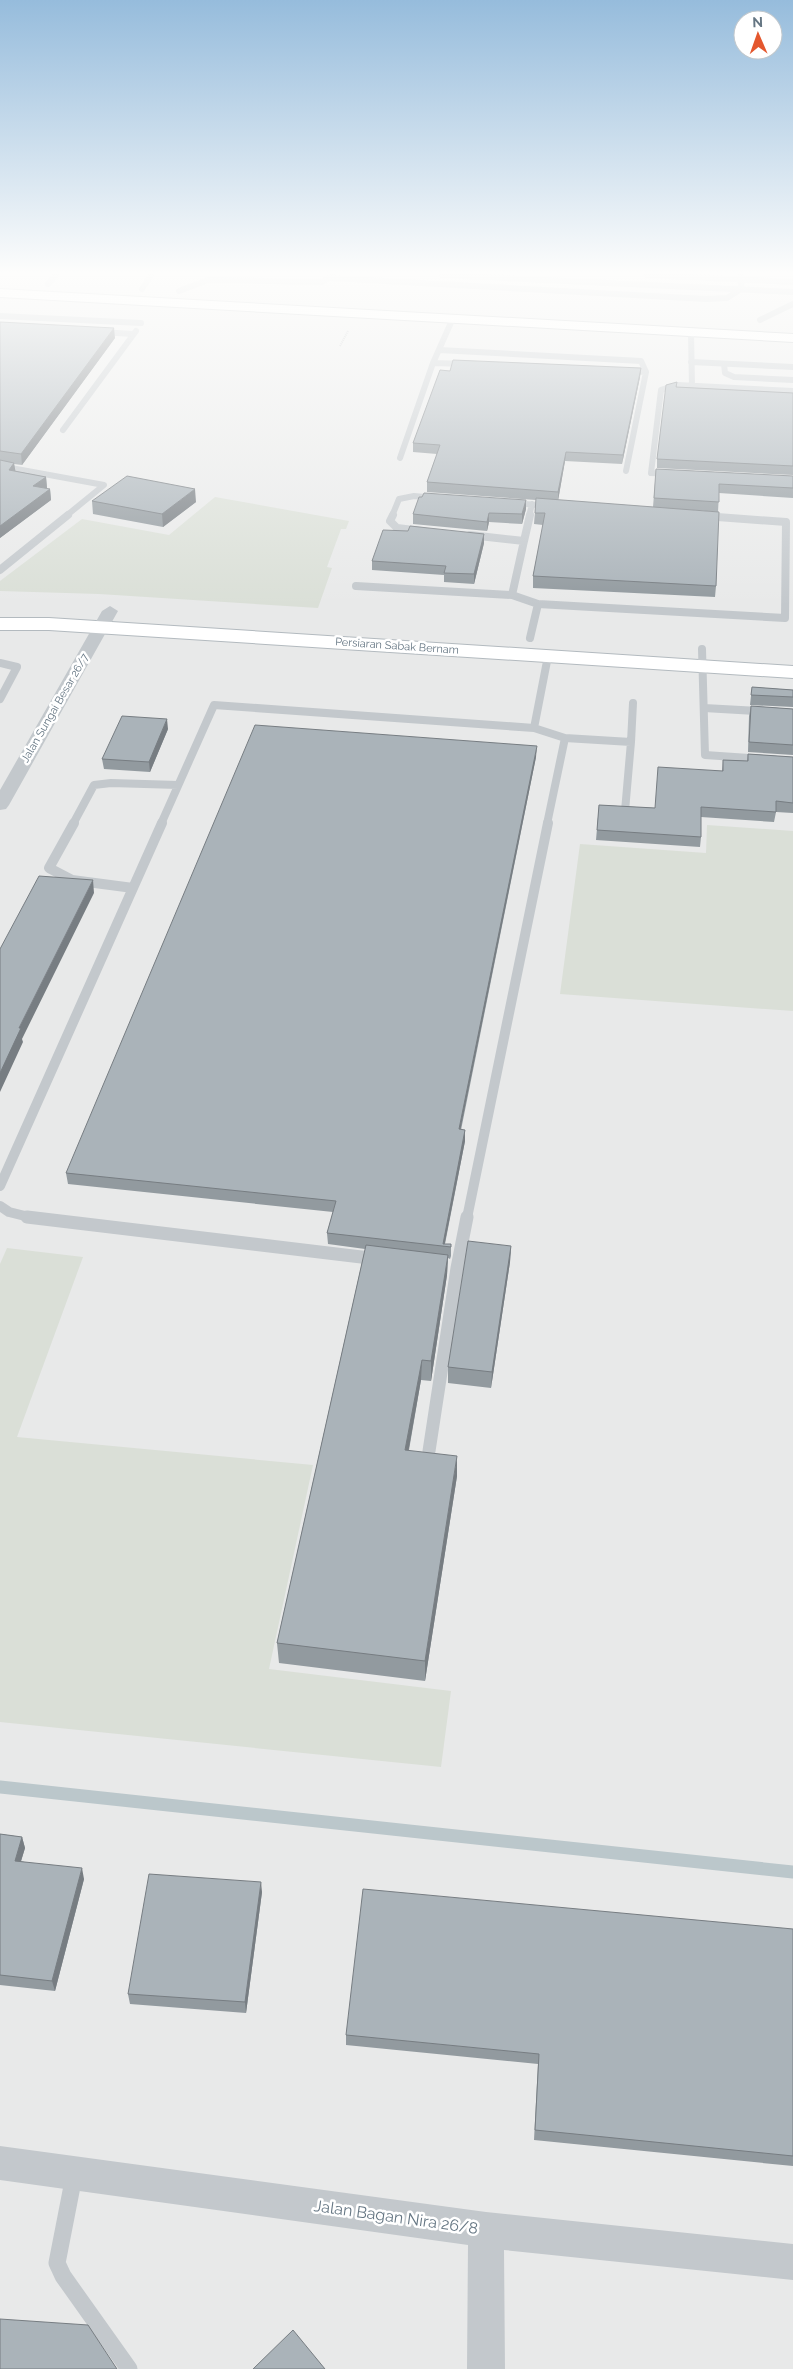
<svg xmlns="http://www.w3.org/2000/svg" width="793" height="2369" font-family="Raleway,sans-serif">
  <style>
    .built { fill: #e8e9e9 }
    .green { fill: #dadfd7 }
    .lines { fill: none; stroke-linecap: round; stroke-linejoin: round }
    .stream { stroke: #bbc7cb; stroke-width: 13 }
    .secondary-casing { stroke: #b3babf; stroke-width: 2 }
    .primary-casing { stroke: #b5babe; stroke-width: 2 }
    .path { stroke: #bbbfc2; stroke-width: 2; stroke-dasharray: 1 1; stroke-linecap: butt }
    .lane-far4 { stroke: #c3c8cc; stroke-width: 6 }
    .lane-far3 { stroke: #c3c8cc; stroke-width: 8 }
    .lane-far2 { stroke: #c3c8cc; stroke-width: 10 }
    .lane-far1 { stroke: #c3c8cc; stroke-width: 13 }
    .lane { stroke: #c3c8cc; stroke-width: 17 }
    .street { fill: #c3c8cc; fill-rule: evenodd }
    .secondary { fill: #fff; fill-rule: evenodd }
    .primary { fill: #fff; fill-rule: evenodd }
    .wall { fill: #929a9f }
    .shaded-wall { fill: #777d82 }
    .building { fill: #aab3b9; stroke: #777d82 }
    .labels { text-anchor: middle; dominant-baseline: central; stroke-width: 5; stroke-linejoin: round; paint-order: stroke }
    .far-street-label { font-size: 11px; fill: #657683; stroke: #fff }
    .near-street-label { font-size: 16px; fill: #657683; stroke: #fff }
  </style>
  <rect width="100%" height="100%" fill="#fafaf8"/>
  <path class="built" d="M0,275h793v2094h-793z"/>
  <path class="green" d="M215,497l134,24 -3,8h-5l-14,38 5,1 -14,40 -219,-14 -99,-3v-10l82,-62 87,16z
    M707,825l86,6v180l-233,-17 20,-150 126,9z
    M7,1248l76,9 -66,180 296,28 -44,204 182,22 -10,76 -441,-45v-458z"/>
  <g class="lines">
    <path class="stream" d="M0,1787l793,85"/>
    <defs>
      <path id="secondary" d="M0,618h49l744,48v12l-744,-48h-49z"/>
      <path id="primary" d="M0,289l793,45v8l-793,-45z"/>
    </defs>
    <use href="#secondary" class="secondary-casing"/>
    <use href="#primary" class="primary-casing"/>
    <path class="path" d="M340,346l8,-15"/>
    <path class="lane-far4" d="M442,275l351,17
      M646,275l147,7
      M331,278l375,21 21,-1 14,-9v-14
      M48,284l8,-9
      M142,289l9,-14
      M179,291l29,-11 114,2 11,-7
      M0,316l141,7
      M760,320l33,-16
      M100,332l33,2
      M691,333l1,53
      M439,350l202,11 5,11
      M691,362l102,5
      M433,363l34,1
      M724,364l1,9 9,4 59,3
      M625,371l21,1 -20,99
      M63,430l73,-99
      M400,458l33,-95 20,-45
      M0,466l104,19 -38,31
      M671,474l-20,-1 10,-83 17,-5 115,6
      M512,503l39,3
      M392,516l7,-17 15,-3 22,2
      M529,516l3,-12"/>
    <path class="lane-far3" d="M393,515l-3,6 7,7 25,3
      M470,535l54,6 -12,54 26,9
      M524,541l6,-26
      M0,570l68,-55
      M356,586l156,9
      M530,638l8,-34 247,14 1,-96 -82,-6
      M702,649l3,106 88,6
      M0,663l17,4 -17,32
      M704,708l89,5
      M534,728l31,10 -18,86
      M565,738l66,4 2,-39
      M625,811l6,-69
      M73,824l21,-39 17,-2 67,2
      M161,824l53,-119 320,23 14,-72"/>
    <path class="lane-far2" d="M74,823l-25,45 23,12 61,8
      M0,1186l162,-363
      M0,1206l9,6 24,6
      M467,1218l81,-395"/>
    <path class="lane-far1" d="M27,1217l351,42
      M429,1451l28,-183 10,-51"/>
    <path class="lane" d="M74,2176l-17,87 6,13 66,93"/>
    <path class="street" d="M110,606l8,5 -109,194 -3,4 -6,1v-20l102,-179z
      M0,2146l486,66 307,32v36l-289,-30 1,119h-38l1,-124 -468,-65z"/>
    <use href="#secondary" class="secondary"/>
    <use href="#primary" class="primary"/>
  </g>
  <path class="wall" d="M0,322l115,16 -93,127 -8,-1 1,7 31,6 1,11 -1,1h4l1,11 -51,38z
    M641,368l-1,9 -18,87 -57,-3 -7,39 95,7 3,-38 137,7v22l-74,-5 -1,19 -24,-2 22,76 -1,11 -182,-9v-12l10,-51 -9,-1 2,-24 -109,-8v-10l10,-28 -24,-2v-9l37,-72z
    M677,382v5l116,6v82l-136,-7v-9z
    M92,501l104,1 -33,25 -70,-13z
    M526,509l-4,15 -33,-2 -2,9 -74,-7v-10z
    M408,531l76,3v9l-10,41 -30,-2v-7l-72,-5v-9z
    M752,687l41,3v17l-43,-2z
    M751,706l42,3v46l-45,-3 1,-36z
    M168,729l-18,43 -46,-3 -2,-10z
    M748,754l45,3v56l-17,-1 -2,10 -73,-5v20l-1,10 -104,-7 3,-35 56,3 67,-37 1,-11 24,1z
    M536,757l-75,373h4v11l-20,103h6v12l-1,3 -2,-1 -1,17 -16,106 -10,-1 -12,70 48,26 -32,205 -146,-18 -2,-20 88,-394 -37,-5 -1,-11 6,-21 -265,-28 -2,-11z
    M511,1246l-1,16 -19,126 -43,-5v-16z
    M0,1834l22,3 3,11 -4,13 63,18 -29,112 -55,-6z
    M262,1892l-16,121 -116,-9 -2,-10z
    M793,1929v237l-259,-26 4,-76 -192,-19v-10z"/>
  <path class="shaded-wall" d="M114,328l1,10 -93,127 -1,-11z
    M641,368l-1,9 -18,87 1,-9z
    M566,452l-1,9 -7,40v-9z
    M14,463l2,11 -7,-4z
    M46,477l1,11 -13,9 -1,-11z
    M50,489l1,11 -51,38v-12z
    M195,489l1,13 -33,25 -1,-13z
    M526,500v9l-4,15v-10z
    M489,513v9l-2,9v-9z
    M484,534v9l-10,41v-10z
    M167,719l1,10 -18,43 -1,-10z
    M537,746l-1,11 -78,384 1,-12z
    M93,880l1,13 -72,146 1,3 -23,50v-19l19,-45z
    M465,1130v11l-21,106 -1,-3z
    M511,1246l-1,16 -19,126 1,-16z
    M448,1255l-1,20 -16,106v-20z
    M422,1360l-1,20 -16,90v-20z
    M457,1456v20l-32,205v-20z
    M22,1837l3,11 -7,23 -3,-10z
    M82,1868l2,11 -29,112 -3,-10z
    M261,1882l1,10 -16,121 -1,-11z"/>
  <path class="building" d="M0,322l114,6 -93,126 -21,-3z
    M453,360l188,8 -18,87 -57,-3 -8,40 -131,-10 13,-37 -27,-2 27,-73 10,1z
    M677,382l-1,5 117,6v73l-136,-7 9,-74z
    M0,460l14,3 -5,7 37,7 -13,9 17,3 -50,37z
    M656,469l137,7v12l-74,-4v18l-65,-4z
    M127,476l68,13 -33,25 -70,-13z
    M424,493l102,7 -4,14 -33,-1 -2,9 -74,-8 6,-17h3z
    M536,498l183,14 -3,74 -183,-10 12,-63h-10z
    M410,526l74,8 -10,40 -30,-1 2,-7 -74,-5 11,-31 25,1z
    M752,687l41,3v7l-42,-2z
    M751,706l42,3v36l-44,-3z
    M122,716l45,3 -18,43 -47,-3z
    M255,725l282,21 -78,383 6,1 -22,114h8v3l-124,-14 9,-32 -270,-28z
    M748,754l45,3v46l-17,-2v11l-75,-5v30l-104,-7 2,-25 56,3 3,-41 65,4v-11l25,1z
    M39,876l54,4 -74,148h2l-21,45v-124z
    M468,1241l43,5 -19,126 -44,-5z
    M366,1245l82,10 -17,106 -9,-1 -17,90 52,6 -32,205 -148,-18z
    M0,1834l22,3 -7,24 67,7 -30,113 -52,-6z
    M149,1874l112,8 -16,120 -117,-8z
    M363,1889l430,40v227l-258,-26 4,-76 -193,-19z
    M0,2319l88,6 29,44h-117z
    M293,2330l32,39h-72z"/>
  <linearGradient id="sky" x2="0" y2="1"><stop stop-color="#96bcdc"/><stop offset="0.45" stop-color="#fdfdfc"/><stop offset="1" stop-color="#fdfdfc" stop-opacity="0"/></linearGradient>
  <rect width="793" height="606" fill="url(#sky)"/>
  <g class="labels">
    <g class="far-street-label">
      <text transform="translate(397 646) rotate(4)">Persiaran Sabak Bernam</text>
      <text transform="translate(55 708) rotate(-60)">Jalan Sungai Besar 26/7</text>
    </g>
    <g class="near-street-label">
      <text transform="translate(396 2217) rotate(8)">Jalan Bagan Nira 26/8</text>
    </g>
  </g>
  <g transform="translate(758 35) rotate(358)"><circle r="24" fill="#ffffff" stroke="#c1c8cd"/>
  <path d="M0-4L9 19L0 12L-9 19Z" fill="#e4572e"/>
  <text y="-8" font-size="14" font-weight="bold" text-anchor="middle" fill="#657683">N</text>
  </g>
</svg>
